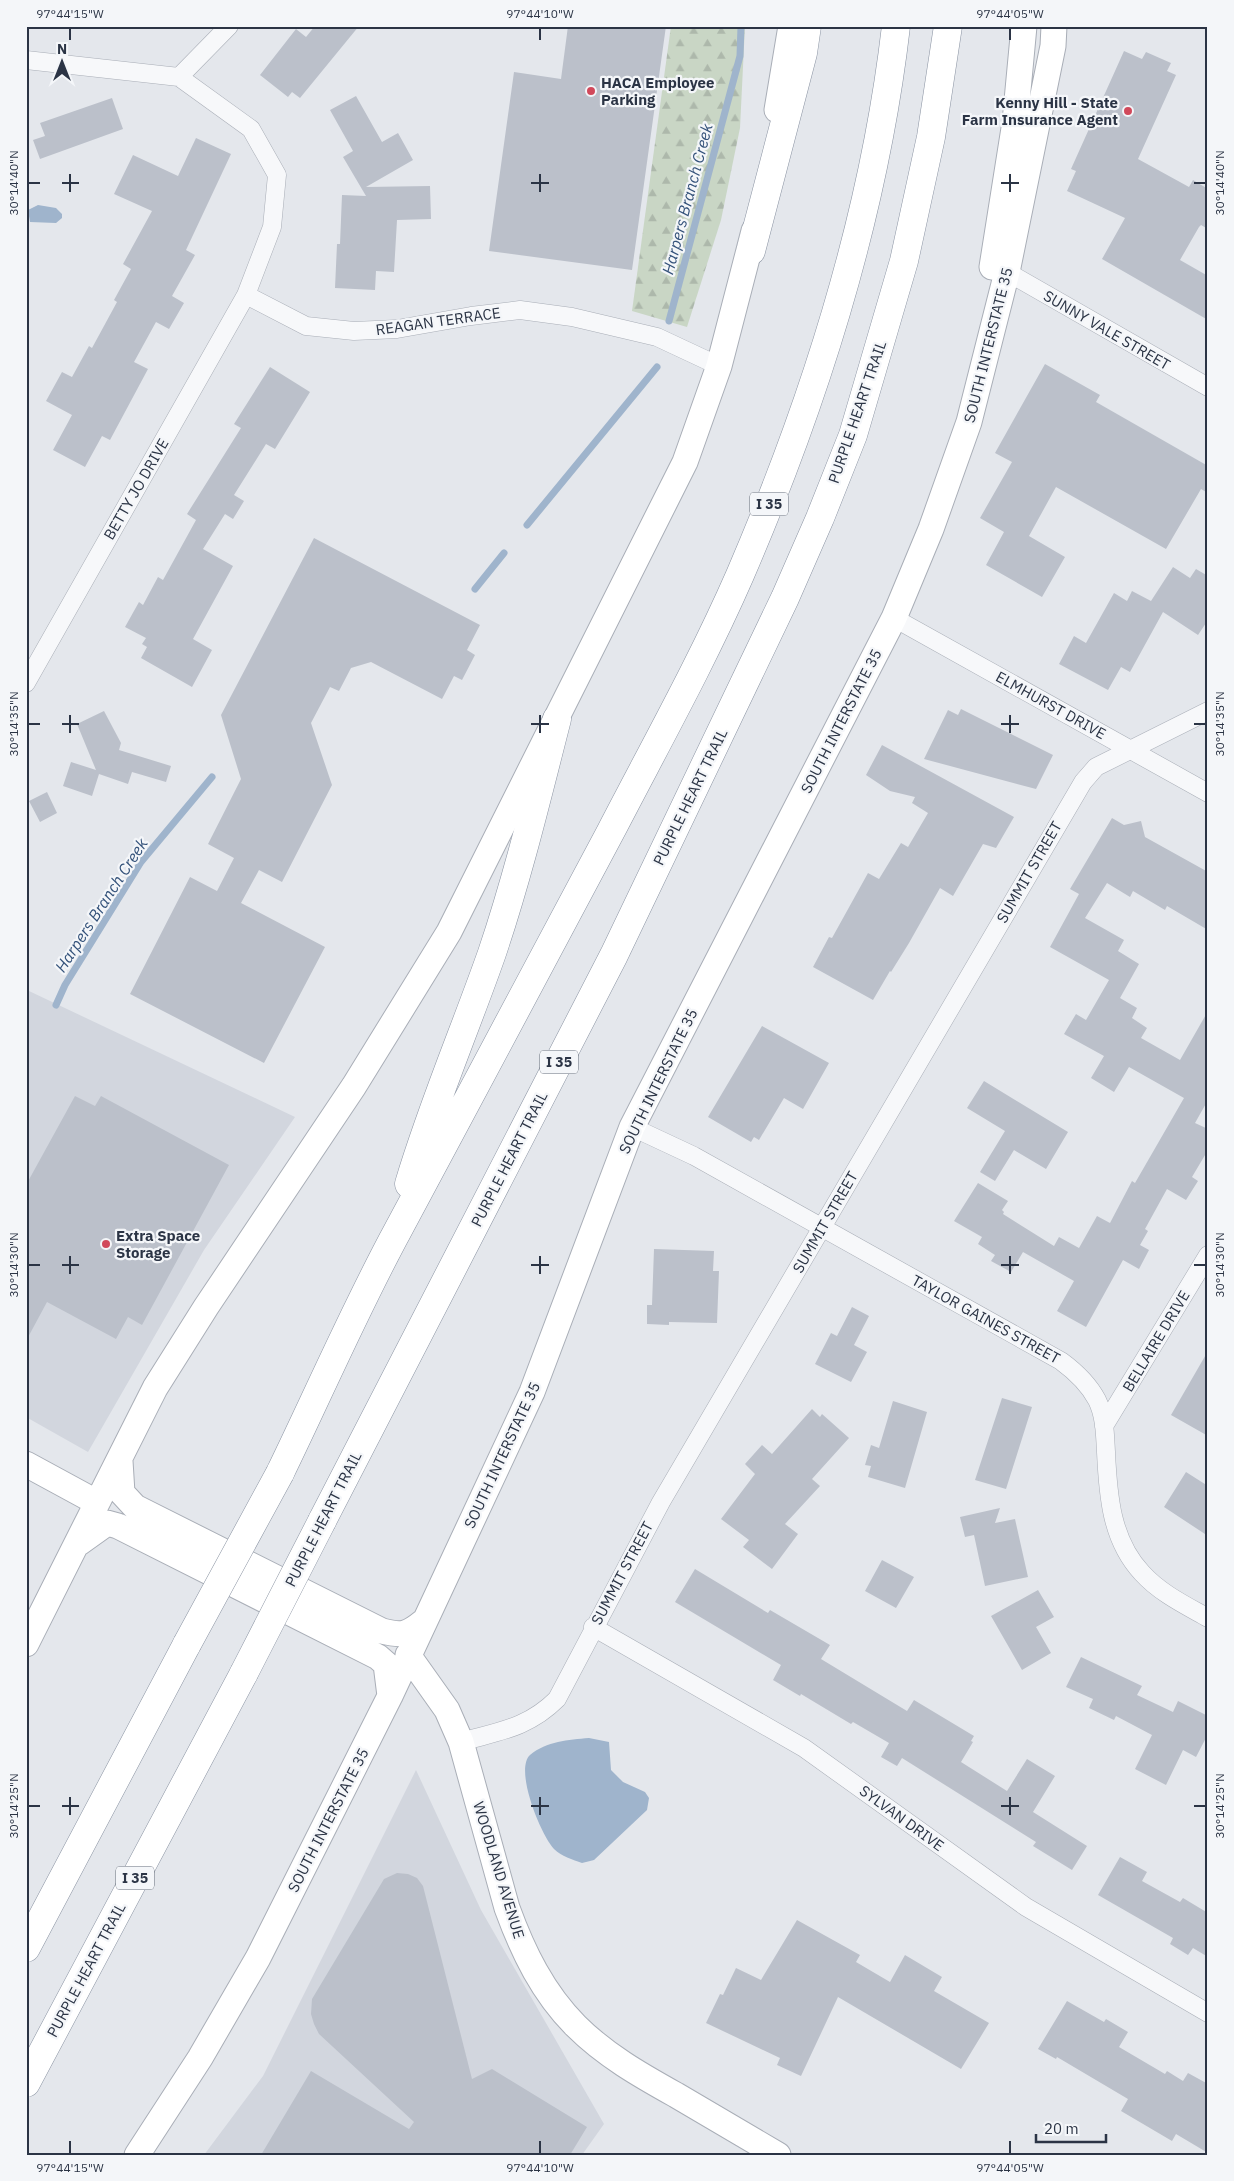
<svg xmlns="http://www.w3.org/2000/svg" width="1234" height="2181" font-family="'IBM Plex Sans',sans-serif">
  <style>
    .built { fill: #d2d6de }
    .forest { fill: url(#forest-firs) }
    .water { fill: #9fb4cc }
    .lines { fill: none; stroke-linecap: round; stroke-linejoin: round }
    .stream { stroke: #9fb4cc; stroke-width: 7 }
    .building { fill: #bbc0ca }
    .street-casing { stroke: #a9aeb7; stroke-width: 19 }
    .secondary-casing { stroke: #a9aeb7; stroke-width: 27 }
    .highway-casing { stroke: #8b94a3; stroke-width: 29 }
    .street { stroke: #f7f8fa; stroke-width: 18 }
    .secondary { stroke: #fff; stroke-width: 25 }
    .highway { stroke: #fff; stroke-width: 28 }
    .highway-bridge-casing { stroke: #8b94a3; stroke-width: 29; stroke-linecap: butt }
    .highway-bridge { stroke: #fff; stroke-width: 28 }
    .ticks { fill: none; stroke: #2b3445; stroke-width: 2 }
    .poi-dot { fill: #d1495b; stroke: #f4f6f9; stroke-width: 2 }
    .labels { text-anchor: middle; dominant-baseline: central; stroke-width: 4.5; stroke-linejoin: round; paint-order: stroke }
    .shield { fill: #f4f6f9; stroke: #676e7b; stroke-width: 1 }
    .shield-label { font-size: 14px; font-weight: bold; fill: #2b3445 }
    .poi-label { font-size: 15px; font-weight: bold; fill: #2b3445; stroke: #f4f6f9; text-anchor: start }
    .street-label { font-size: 15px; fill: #2b3445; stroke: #f4f6f9 }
    .water-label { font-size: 16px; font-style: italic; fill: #34527a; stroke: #f4f6f9 }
    .neatline { fill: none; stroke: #2b3445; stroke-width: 2 }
    .ticks-label { font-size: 12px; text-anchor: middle; fill: #2b3445 }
  </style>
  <defs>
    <pattern id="forest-firs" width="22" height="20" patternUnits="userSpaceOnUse" patternTransform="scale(1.25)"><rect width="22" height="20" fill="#c9d6c5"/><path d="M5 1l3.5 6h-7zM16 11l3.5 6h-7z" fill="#adb8ab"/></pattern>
  </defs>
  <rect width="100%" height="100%" fill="#e4e7ec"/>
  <path class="built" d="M29,991l266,126 -91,133 -116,202 -62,-35v-421z
    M416,1770l65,140 123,214 -22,31h-378l59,-79z"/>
  <path class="forest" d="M671,26h74l-5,102 -19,92 -34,107 -55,-16z"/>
  <path class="water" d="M38,205l18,3 6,6v4l-6,5 -26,-1 -2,-12z
    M589,1738l20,4 2,28 12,12 22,10 4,6 -2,12 -53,50 -12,3c-9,-3 -21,-7 -28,-14 -13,-14 -40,-79 -24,-94 17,-14 38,-15 59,-17z"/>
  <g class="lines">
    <path class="stream" d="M669,321l71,-265 1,-30
      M527,525l130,-158
      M475,589l29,-36
      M56,1005l9,-20 76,-123 71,-85"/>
  </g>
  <path class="building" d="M315,26h44l-59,72 -8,-6 -4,5 -28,-22 36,-46 10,8z
    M568,26h98l-34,244 -143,-19 25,-179 47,7z
    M1124,51l18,8 4,-7 25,11 -4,8 9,4 -38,84 51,28 4,-7 15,9v40l-7,-4 -2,2 -19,33 28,16v44l-106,-61 23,-41 -58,-27 9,-20 -5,-2z
    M356,96l26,46 16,-9 15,27 -47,27 64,-1 1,33 -34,1 -3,52 -18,-1 -1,19 -40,-2 2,-44h3l2,-49 24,1 -23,-39 10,-6 -23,-41z
    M112,98l11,31 -83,30 -7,-19 12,-4 -5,-13z
    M196,138l35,16 -45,96 9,5 -23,41 12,7 -15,26 -13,-7 -22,40 14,7 -38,71 -8,-4 -17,31 -32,-17 19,-35 -26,-14 16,-29 10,5 17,-31 3,2 25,-46 -3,-2 17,-31 -8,-5 29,-53 -38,-17 19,-39 45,21z
    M1045,364l55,31 -4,7 112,64v27l-7,-4 -35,60 -110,-62 -27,49 36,21 -23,40 -56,-32 18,-33 -24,-14 32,-56 -17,-9z
    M270,367l40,25 -35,57 -9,-5 -32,51 10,6 -11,18 -8,-5 -22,35 30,17 -40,73 19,11 -20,37 -51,-29 6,-11 -5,-3 4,-6 -21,-11 14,-25 4,3 15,-28 5,3 33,-60 -9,-6 54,-86 -7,-4z
    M314,538l166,87 -13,25 8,5 -13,25 -8,-4 -12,23 -71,-37 -20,6 -12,23 -9,-4 -19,36 21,62 -50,97 -23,-12 -18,33 84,44 -61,116 -134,-69 60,-117 27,14 17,-33 -26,-14 33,-65 -20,-64z
    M1173,567l17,11 6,-9 12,7v44l-10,15 -35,-23 -33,60 -9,-5 -13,23 -49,-26 15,-28 12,7 28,-50 13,8 5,-10 19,10z
    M961,709l92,46 -17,34 -112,-30 24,-49 10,5z
    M104,711l17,32 -2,7 52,16 -5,16 -34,-10 -4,12 -29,-10 -7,22 -29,-10 8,-24 25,8 -19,-46z
    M882,745l132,72 -18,31 -13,-4 -30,52 -13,-8 -31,55 -18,29 -1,-1 -17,29 -60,-33 16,-30 3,1 36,-65 11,6 22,-36 7,4 20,-34 -16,-10 3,-6 -25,-6 -24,-16z
    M47,792l10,21 -17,9 -11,-21z
    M1112,818l12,7 17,-4 4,16 63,35v58l-41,-24 -2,4 -32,-19 -3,6 -23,-14 -22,35 39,22 -6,11 21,13 -19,34 17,10 -5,10 15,10 -6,10 39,22 28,-49v89l-13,23 13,6v21l-16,27 6,4 -12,19 -19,-11 -22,40 3,2 -8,14 9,5 -10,19 -16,-9 -37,67 -29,-16 17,-30 -51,-29 -12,20 -20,-11 4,-6 -17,-11 4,-7 -28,-16 24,-38 30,18 -6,9 2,2 -1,2 51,32 5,-9 20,11 18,-32 13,7 22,-42 3,2 49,-85 -55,-31 -15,25 -23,-14 13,-22 -40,-22 12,-20 10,6 23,-40 -59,-33 29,-53 -9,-5z
    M762,1026l67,37 -26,46 -19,-11 -25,42 -5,-3 -3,5 -43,-25z
    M984,1081l84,51 -22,37 -32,-19 -19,31 -15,-9 25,-41 -38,-23z
    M75,1096l20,10 6,-10 128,69 -87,160 -14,-8 -12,22 -69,-37 -21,39v-156z
    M654,1249l60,2 -1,20h6l-2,52 -48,-1v3l-22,-1v-19h5z
    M852,1307l17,9 -15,29 13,7 -16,30 -36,-18 16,-31 6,3z
    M1208,1351v85l-37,-21z
    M1002,1398l30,9 -26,82 -31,-9z
    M893,1401l34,11 -22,76 -37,-11 3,-11 -6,-1 6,-20 8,3z
    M812,1409l8,8 2,-3 27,24 -37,41 8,7 -35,38 13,10 -26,35 -29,-22 6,-7 -28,-21 34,-45 -10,-10 17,-19 10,9z
    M1186,1472l22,14v50l-44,-29z
    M1000,1508l-5,15 20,-4 13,58 -43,9 -11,-51 -9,2 -5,-20z
    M882,1560l32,17 -18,31 -31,-17z
    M695,1569l73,44 2,-3 60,35 -9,14 86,52 7,-11 60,36 -3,5 2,1 -12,20 46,29 20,-32 28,17 -22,36 54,34 -15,24 -39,-24 3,-4 -134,-84 -5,8 -16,-9 8,-14 -36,-21 -2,2 -50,-30 -1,2 -27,-16 8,-15 -106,-63z
    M1038,1590l16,27 -18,10 15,26 -29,17 -31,-54z
    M1081,1657l61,29 -5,9 36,17 5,-11 30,15v18l-12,23 -13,-7 -17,35 -31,-16 17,-34 -36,-19 -2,4 -25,-12 4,-9 -27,-12z
    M1120,1857l27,15 -5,9 38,21 3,-4 25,15v44l-15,-9 -5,7 -18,-11 3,-6 -75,-43z
    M397,1873l11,1 9,4 6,8 49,193 20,-10 95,58 -17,28h-309l50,-84 98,58 5,-7 -95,-88 -5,-10 -3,-10 1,-15 72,-120z
    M797,1920l63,35 -4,7 34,20 15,-27 37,22 -8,14 55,32 -28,46 -123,-72 -37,79 -24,-11 3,-7 -74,-35 14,-29 3,1 13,-27 25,12z
    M1067,2001l37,21 2,-3 22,13 -9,15 46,27 2,-3 16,10 5,-8 20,11v69l-32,-19 -4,7 -51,-30 7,-12 -71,-42 -1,2 -18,-10z"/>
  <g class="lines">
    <defs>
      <path id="street" d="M26,60l153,17 72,52 26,46 -5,52 -26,68 -220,388
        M179,77l50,-51
        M1007,272l201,115
        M246,295l60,31 48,5 43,-2 74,-13 49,-6 52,7 85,20 62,29
        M894,618l314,175
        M632,1127l62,29 367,205c15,11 27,22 36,39 8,16 8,35 9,52 2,43 5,88 36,121 18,20 43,32 66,45
        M1104,1426l104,-171
        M593,1627l211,121 222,159 182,106
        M461,1742c38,-11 67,-14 96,-43l104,-197 422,-720 13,-15 112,-56"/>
      <path id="secondary" d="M777,110l14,-84
        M992,267l23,-145 9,-96
        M120,1461l2,32 13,14 247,124c20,5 25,4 41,-9
        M26,1464l70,38
        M79,1543l28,-20 11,3 260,131 8,7 4,32
        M26,1644l129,-256 51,-81 148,-221 95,-154 236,-470 34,-96 35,-135
        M408,1655l39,55 14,32 46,166c16,44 36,85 69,118 29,29 64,49 100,69 34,20 68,40 102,60
        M137,2155l63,-97 58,-100 132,-262 142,-304 100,-265 262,-509 37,-89 38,-107 38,-150 46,-226 1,-20"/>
      <path id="highway" d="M751,251l52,-198 4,-27
        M409,1184c23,-78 56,-154 83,-231 26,-77 45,-156 65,-234
        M280,1473c39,-80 75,-164 118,-243 71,-133 143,-266 213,-399 44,-85 91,-169 129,-256 75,-174 134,-359 156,-549
        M322,1521l292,-566 171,-357 35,-80 33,-83 51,-174 27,-124 17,-111
        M26,1948l161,-304
        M26,2083l218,-410"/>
    </defs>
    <use href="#street" class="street-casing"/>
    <use href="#secondary" class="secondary-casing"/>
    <use href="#highway" class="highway-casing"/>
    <use href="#street" class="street"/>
    <use href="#secondary" class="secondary"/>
    <use href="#highway" class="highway"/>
    <defs>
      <path id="highway-bridge" d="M187,1644l93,-171
        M244,1673l78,-152"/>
    </defs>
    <use href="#highway-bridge" class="highway-bridge-casing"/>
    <use href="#highway-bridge" class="highway-bridge"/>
  </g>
  <path class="ticks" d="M70,28v12M540,28v12M1010,28v12M70,174v18M540,174v18M1010,174v18M28,183h12M62,183h17M531,183h18M1001,183h18M1194,183h12M70,715v18M540,715v18M1010,715v18M28,724h12M62,724h17M531,724h18M1001,724h18M1194,724h12M70,1256v18M540,1256v18M1010,1256v18M28,1265h12M62,1265h17M531,1265h18M1001,1265h18M1194,1265h12M70,1797v18M540,1797v18M1010,1797v18M28,1806h12M62,1806h17M531,1806h18M1001,1806h18M1194,1806h12M70,2141v13M540,2141v13M1010,2141v13"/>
  <g class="poi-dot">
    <circle cx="591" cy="91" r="5"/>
    <circle cx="1128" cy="111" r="5"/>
    <circle cx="106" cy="1244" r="5"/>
  </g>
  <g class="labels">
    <g class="shield">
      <rect x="750" y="492.5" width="38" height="23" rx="4"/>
      <rect x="540" y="1050.5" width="38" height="23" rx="4"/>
      <rect x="116" y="1866.5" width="38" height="23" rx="4"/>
    </g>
    <g class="shield-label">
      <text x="769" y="504">I 35</text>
      <text x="559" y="1062">I 35</text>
      <text x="135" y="1878">I 35</text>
    </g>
    <g class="poi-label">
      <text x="601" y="82">HACA Employee<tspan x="601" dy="17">Parking</tspan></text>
      <text x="1118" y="102" text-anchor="end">Kenny Hill - State<tspan x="1118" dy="17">Farm Insurance Agent</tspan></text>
      <text x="116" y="1235">Extra Space<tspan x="116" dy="17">Storage</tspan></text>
    </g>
    <g class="street-label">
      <text transform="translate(438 321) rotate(-8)">REAGAN TERRACE</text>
      <text transform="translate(1107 330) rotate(30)">SUNNY VALE STREET</text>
      <text transform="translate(988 345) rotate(-76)">SOUTH INTERSTATE 35</text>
      <text transform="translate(857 412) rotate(-71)">PURPLE HEART TRAIL</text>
      <text transform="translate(136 489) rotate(-60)">BETTY JO DRIVE</text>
      <text transform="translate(1051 705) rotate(29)">ELMHURST DRIVE</text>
      <text transform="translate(841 721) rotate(-63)">SOUTH INTERSTATE 35</text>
      <text transform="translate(690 797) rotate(-64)">PURPLE HEART TRAIL</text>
      <text transform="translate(1029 872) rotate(-60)">SUMMIT STREET</text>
      <text transform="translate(658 1081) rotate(-64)">SOUTH INTERSTATE 35</text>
      <text transform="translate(509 1159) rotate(-63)">PURPLE HEART TRAIL</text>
      <text transform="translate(825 1222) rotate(-60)">SUMMIT STREET</text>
      <text transform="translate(986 1319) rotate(29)">TAYLOR GAINES STREET</text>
      <text transform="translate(1156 1341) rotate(-59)">BELLAIRE DRIVE</text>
      <text transform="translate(502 1455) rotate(-65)">SOUTH INTERSTATE 35</text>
      <text transform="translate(323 1519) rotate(-63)">PURPLE HEART TRAIL</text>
      <text transform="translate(622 1573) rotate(-62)">SUMMIT STREET</text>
      <text transform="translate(902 1818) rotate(36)">SYLVAN DRIVE</text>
      <text transform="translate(328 1820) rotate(-63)">SOUTH INTERSTATE 35</text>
      <text transform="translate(499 1870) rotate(73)">WOODLAND AVENUE</text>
      <text transform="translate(86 1970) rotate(-62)">PURPLE HEART TRAIL</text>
    </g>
    <g class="water-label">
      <text transform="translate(687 199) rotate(-75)">Harpers Branch Creek</text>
      <text transform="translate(101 905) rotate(-57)">Harpers Branch Creek</text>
    </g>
  </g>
  <rect width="1234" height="2181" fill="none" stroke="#f4f6f9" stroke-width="55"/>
  <g transform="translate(62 62)" stroke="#f4f6f9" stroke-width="4" paint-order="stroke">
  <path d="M0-4L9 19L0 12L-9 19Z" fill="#2b3445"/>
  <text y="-8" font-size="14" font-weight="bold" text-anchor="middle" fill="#2b3445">N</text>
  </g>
  <path d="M1036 2134v8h70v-8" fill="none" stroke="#2b3445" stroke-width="2.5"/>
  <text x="1044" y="2134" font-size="15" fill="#2b3445" stroke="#f4f6f9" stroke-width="4" paint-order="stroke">20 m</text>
  <rect x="28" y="28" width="1178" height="2126" class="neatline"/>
  <g class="ticks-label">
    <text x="70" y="18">97°44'15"W</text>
    <text x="540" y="18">97°44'10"W</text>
    <text x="1010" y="18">97°44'05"W</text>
    <text transform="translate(14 183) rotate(-90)" y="4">30°14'40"N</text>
    <text transform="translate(1220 183) rotate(-90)" y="4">30°14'40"N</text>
    <text transform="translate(14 724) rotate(-90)" y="4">30°14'35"N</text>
    <text transform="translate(1220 724) rotate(-90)" y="4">30°14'35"N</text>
    <text transform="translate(14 1265) rotate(-90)" y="4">30°14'30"N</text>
    <text transform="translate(1220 1265) rotate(-90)" y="4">30°14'30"N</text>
    <text transform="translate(14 1806) rotate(-90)" y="4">30°14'25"N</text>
    <text transform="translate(1220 1806) rotate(-90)" y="4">30°14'25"N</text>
    <text x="70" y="2172">97°44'15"W</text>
    <text x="540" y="2172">97°44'10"W</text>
    <text x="1010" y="2172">97°44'05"W</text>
  </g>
</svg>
